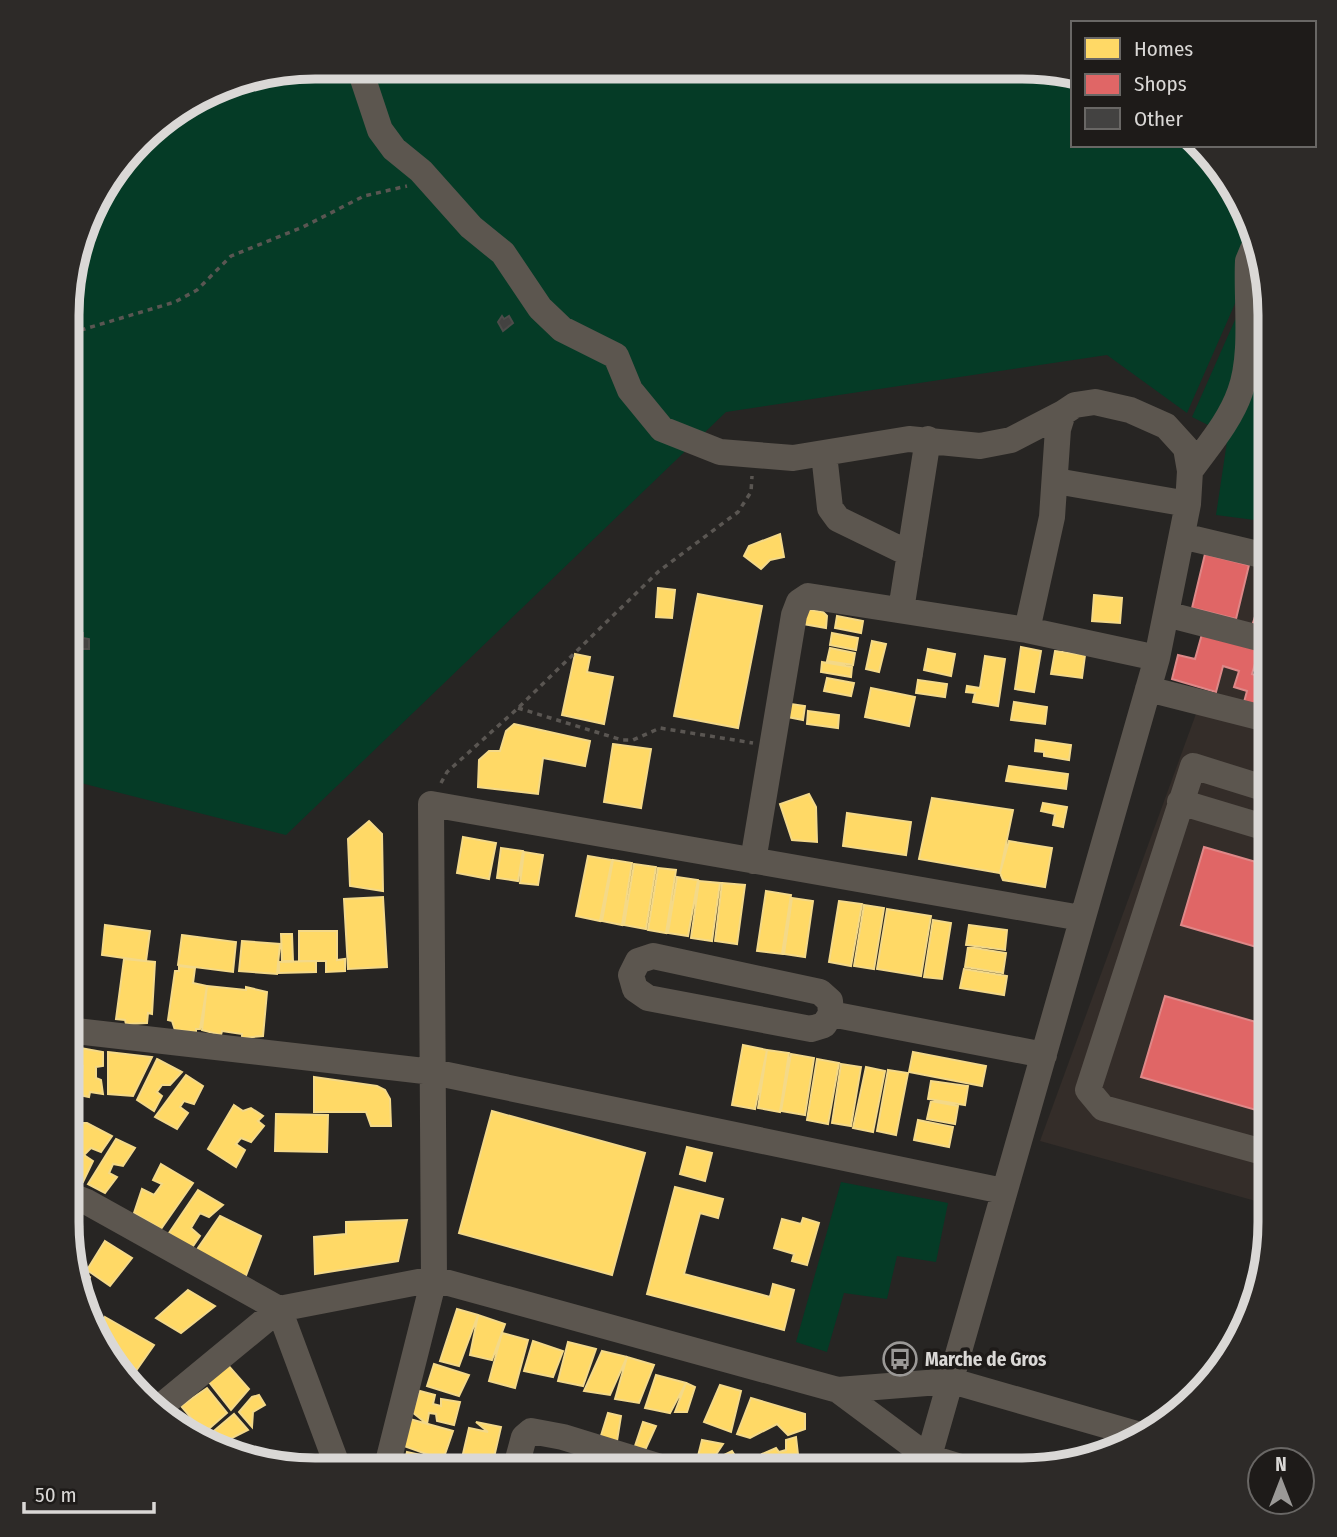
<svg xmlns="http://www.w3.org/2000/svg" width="1337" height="1537" font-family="'Fira Sans Condensed',sans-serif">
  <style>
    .built { fill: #342d29 }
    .green { fill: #053b26 }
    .homes { fill: #ffd966; stroke: #f4d988; stroke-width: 2 }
    .shops { fill: #e06666; stroke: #de8888; stroke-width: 2 }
    .building { fill: #434241; stroke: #4d4c4a; stroke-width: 2 }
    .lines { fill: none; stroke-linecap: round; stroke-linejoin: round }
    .path { stroke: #5a5652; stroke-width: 3.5; stroke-dasharray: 5 5; stroke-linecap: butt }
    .minor { stroke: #5c564f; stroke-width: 26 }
    .labels { text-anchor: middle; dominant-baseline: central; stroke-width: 7; stroke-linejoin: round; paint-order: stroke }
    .poi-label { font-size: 19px; font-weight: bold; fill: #dad8d6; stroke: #1e1b19; text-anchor: start }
    .rim { fill: none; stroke: #dad8d6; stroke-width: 9 }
  </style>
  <rect width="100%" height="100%" fill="#272523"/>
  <path class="built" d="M1270,551v654l-230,-64 214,-586z"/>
  <path class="green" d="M315,67l740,2 18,6v70h122l42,45 18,68 -68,155 -80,-58 -381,57 -440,423 -217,-55 2,-513 29,-76 51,-63 84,-48z
    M1258,268l12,46v208l-54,-7 12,-80 -36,-18z
    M841,1182l107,21 -12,59 -39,-6 -10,43 -43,-6 -17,59 -31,-10z"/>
  <path class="homes" d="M780,534l4,23 -14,3 -9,9 -17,-13 5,-10z
    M658,588l17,2 -3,28 -16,-1z
    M698,594l64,12 -24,122 -64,-12z
    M1094,595l28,3 -2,25 -28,-2z
    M800,608l23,4 4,4 -1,12 -29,-5z
    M837,616l26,5 -2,12 -26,-5z
    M832,633l26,5 -2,12 -26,-5z
    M872,641l14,3 -7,28 -13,-3z
    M1021,647l20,4 -7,41 -19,-3z
    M830,648l25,5 -2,12 -26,-4z
    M928,649l27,5 -4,22 -27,-6z
    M1055,651l30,4 -3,23 -31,-4z
    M575,654l15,3 -3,15 26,5 -9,47 -42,-9z
    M985,656l20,3 -7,47 -25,-4 2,-9 -9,-1 1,-6 13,2z
    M822,662l30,5 -1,10 -30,-5z
    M827,678l27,5 -3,13 -27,-5z
    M918,680l29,4 -2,13 -29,-4z
    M871,688l44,9 -6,29 -44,-9z
    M1014,702l33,5 -2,17 -34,-4z
    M784,703l21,3 -2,14 -21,-4z
    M808,711l31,4 -1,13 -31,-4z
    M514,724l76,17 -5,25 -42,-8 -5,36 -60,-7 1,-27 10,-9h11l6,-20z
    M1036,740l35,5 -2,15 -25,-4v-4l-9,-1z
    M613,744l38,5 -10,59 -37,-6z
    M1009,766l59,8 -2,15 -60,-8z
    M809,794l7,13 1,35 -25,-2 -12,-36z
    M932,798l81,12 -13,63 -81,-14z
    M1043,803l24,4 -4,20 -10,-2 2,-11 -14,-3z
    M847,813l64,9 -5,33 -63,-9z
    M369,821l13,13 1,57 -33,-5 -2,-47z
    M463,837l33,6 -7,36 -32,-6z
    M1009,841l43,7 -7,39 -42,-7 -3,-7z
    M501,848l22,3 -5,30 -21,-3z
    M524,852l19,3 -5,30 -18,-2z
    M588,856l24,4 -12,61 -24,-5z
    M613,860l19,3 -10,62 -20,-4z
    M634,864l22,3 -10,62 -22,-4z
    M658,868l18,2 -10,63 -18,-3z
    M677,877l21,3 -10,56 -20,-3z
    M699,881l21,2 -8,58 -21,-3z
    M722,883l23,2 -8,59 -22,-3z
    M766,891l25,4 -9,59 -25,-3z
    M383,897l4,70 -39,2 -4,-70z
    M792,898l21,3 -8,56 -21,-3z
    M839,901l23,3 -11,62 -22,-4z
    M864,905l20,3 -10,61 -20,-3z
    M887,909l44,7 -10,60 -44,-7z
    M933,920l18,3 -9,56 -18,-2z
    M105,925l45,6 -4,30 -44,-6z
    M969,925l38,5 -2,20 -39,-5z
    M299,931h38v29l8,-1v12l-19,1v-11h-27z
    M281,934h11l1,27h-11z
    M182,935l54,7 -3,30 -55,-7z
    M242,941l38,3 -3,30 -38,-3z
    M968,947l38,6 -3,20 -38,-6z
    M124,959l31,3 -3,52 -4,-1 -1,10 -21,1 -1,-4 -9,-1z
    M316,961v11l-37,1v-11z
    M179,966l16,2 -2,15 14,3 -7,43h-4v3l-21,-2 -3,-9 -4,-1 7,-49h4z
    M964,969l43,7 -3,19 -44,-7z
    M207,986l39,4v-3l21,5 -4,44 -21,2v-4l-20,-3 -1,4 -19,-5z
    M743,1045l24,5 -12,59 -23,-4z
    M75,1047l28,5v14l-7,1v11l5,2 2,14 -13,-2 -1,5 -10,-2 1,-5 -11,-1 1,-15 12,1 1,-9 -10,-1z
    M767,1050l22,3 -9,59 -22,-4z
    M108,1052l44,5 -19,39 -25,-2z
    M913,1052l73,14 -4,20 -73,-14z
    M791,1054l23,4 -9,57 -24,-4z
    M157,1059l25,13 -12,13h-8l-5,7 5,4 -8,15 -17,-11z
    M817,1059l22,4 -11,61 -21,-4z
    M841,1064l20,3 -10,59 -19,-3z
    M866,1067l19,4 -12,61 -20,-4z
    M888,1070l20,3 -12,62 -19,-4z
    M186,1075l17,11 -9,18 -10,-3 -4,6 8,6 -11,16 -22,-12z
    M314,1077l63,9 8,4 5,9 1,27h-20l-5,-14h-52z
    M931,1081l37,5 -3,19 -37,-6z
    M931,1101l27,5 -3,18 -28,-5z
    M234,1105l9,6 8,-3 12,8 -5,5 6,5 -13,16 -10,-4 -5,6 9,6 -9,17 -28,-18z
    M492,1111l153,42 -33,122 -153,-42z
    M276,1114l52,1 -1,37 -52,-1z
    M918,1120l35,7 -4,20 -35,-7z
    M68,1123h19l25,13 -11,16 -10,-4 -7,7 9,6 -10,21 -9,-4z
    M116,1139l19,9 -12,18 -10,-2 -4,9 8,4 -12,16 -17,-9z
    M687,1147l25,6 -7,28 -25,-7z
    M161,1164l32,19 -32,46 -27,-16 8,-24 12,6 8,-11 -9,-4z
    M675,1187l48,12 -5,19 -18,-5 -16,61 86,23 3,-13 21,6 -10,40 -137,-36z
    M198,1190l25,15 -14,12 -9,-4 -9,15 9,8 -9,13 -22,-16z
    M220,1216l41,20 -16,42 -49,-27z
    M67,1218l15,9 -8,22 -7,-26z
    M803,1218l16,5 -12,42 -15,-4 2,-7 -20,-6 8,-29 19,5z
    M407,1220l-9,41 -83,13 -1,-37 32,-3v-12z
    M105,1241l27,17 -22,28 -23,-16z
    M79,1270l11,7 -6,11z
    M188,1290l27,16 -34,27 -25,-15z
    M457,1309l21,6 -19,51 -19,-5z
    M478,1315l27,9 -13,36 -22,-5z
    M105,1317l49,28 -23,33 -31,-31 -4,-13z
    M502,1333l26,7 -13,48 -26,-7z
    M533,1341l30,10 -10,26 -29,-6z
    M568,1342l28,7 -13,37 -25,-5z
    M602,1351l25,6 -17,38 -26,-4z
    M627,1357l27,8 -15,38 -24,-4z
    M226,1363l23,26 -18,21 -22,-28z
    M434,1364l35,11 -10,21 -32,-10z
    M656,1375l30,8 -16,30 -25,-5z
    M686,1383l9,4 -8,25h-12z
    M720,1385l21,6 -10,41 -27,-10z
    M207,1388l20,25 -23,20 -23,-27z
    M420,1391l15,4 -2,9 8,2v-7l19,3 -6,23 -17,-4 -1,-7 -7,-1 -2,11 -15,-12z
    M259,1395l6,10 -12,7 -1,15 -13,-15 13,-15z
    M751,1398l54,16v15l-17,6 -11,-11 -27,14 -13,-4z
    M608,1413l13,3 -4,25 -17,-2z
    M234,1414l14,16 -30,15 -9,-10z
    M410,1419l43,12 -10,29 -42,-15z
    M476,1422l25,5 -9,39 -30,-8 7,-30 19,4z
    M643,1422l13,4 -10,22 -12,1z
    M796,1437l3,26 -5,1 -5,-4 -8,4 1,6h-12l-8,-16 14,-6 3,4 7,-2v-10z
    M702,1440l21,4 -16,24 -11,-4z
    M732,1451l9,14 -7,3 -6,-7 -9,6 2,3h-10l5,-11z
    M407,1452l36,8 -3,10h-37z
    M291,1454l4,15 -22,-7v-2z"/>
  <path class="shops" d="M1205,554l44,11 -13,54 -44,-11z
    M1261,597l9,2v29l-17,-5z
    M1202,634l57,16 -7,24 16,5 2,-9v39l-26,-7 3,-11 -13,-4 5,-16 -16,-5 -7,26 -44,-13 6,-24 17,4z
    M1204,847l66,19v85l-89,-26z
    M1165,996l105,30v88l-129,-37z"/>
  <path class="building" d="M502,316l2,3 5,-3 4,7 -10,8 -5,-9z
    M69,624l8,1v8h6v5l6,1v10h-20z"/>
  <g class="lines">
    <path class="path" d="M71,333l104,-31 22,-12 34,-34 72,-29 61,-31 43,-10
      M518,708l104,32h11l27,-12 93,15
      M441,783l6,-11 71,-64 141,-137 79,-59 13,-20 1,-16"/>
    <path class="minor" d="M359,67l21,63 14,19 27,22 50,56 32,26 37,55 22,21 54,27 14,34 32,39 58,23 73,6 116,-19 71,7 31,-6 52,-27
      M824,454l6,54 8,11 72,35
      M1190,471c18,-25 40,-50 50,-79 14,-37 6,-92 8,-131l5,-12
      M1056,481l132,23
      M1182,536l88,21
      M901,610l27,-171
      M1166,614l104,27
      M1148,689l122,31
      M1180,802l90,27
      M753,861l41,-246 5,-13 9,-6 219,34 130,28
      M653,956l167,36 10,9 1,13 -7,11 -13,4 -163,-31 -13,-9 -4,-14 7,-14z
      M831,1014l213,41
      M67,1030l366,42 570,119
      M1270,1154l-167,-46 -15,-18 105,-324 77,24
      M67,1194l20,8 192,107 60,161
      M838,1390l90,67 42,13
      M160,1407l119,-98 155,-30 404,111 114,-9 195,56
      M386,1470l48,-191 -3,-475 650,114
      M515,1470l9,-33 7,-6 32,6 107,33
      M925,1470l232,-812 31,-154 2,-33 -4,-23 -20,-22 -36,-16 -35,-8 -20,3 -12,8 -5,16 -6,88 -25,113"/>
  </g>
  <defs>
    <symbol id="bus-ring" viewBox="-11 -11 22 22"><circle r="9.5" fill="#1e1b19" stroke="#9b9997" stroke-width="1.5"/><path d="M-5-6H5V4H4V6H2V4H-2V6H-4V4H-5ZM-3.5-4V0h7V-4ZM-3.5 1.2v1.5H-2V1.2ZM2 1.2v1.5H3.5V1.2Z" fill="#9b9997"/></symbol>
  </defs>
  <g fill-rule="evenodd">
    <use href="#bus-ring" x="881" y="1340" width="38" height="38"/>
  </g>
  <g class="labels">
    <g class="poi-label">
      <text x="925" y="1359">Marche de Gros</text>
    </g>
  </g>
  <path d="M0 0H1337V1537H0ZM315 79H1022A236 236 0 0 1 1258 315V1222A236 236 0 0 1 1022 1458H315A236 236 0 0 1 79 1222V315A236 236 0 0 1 315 79Z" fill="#2d2a28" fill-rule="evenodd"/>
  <path class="rim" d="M315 79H1022A236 236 0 0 1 1258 315V1222A236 236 0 0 1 1022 1458H315A236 236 0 0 1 79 1222V315A236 236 0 0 1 315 79Z"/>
  <rect x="1071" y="21" width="245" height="126" fill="#1e1b19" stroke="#696765" stroke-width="2"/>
  <rect x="1085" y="38" width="35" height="21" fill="#ffd966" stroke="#696765" stroke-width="2"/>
  <text x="1134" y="56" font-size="21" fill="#dad8d6">Homes</text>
  <rect x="1085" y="74" width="35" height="21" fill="#e06666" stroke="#696765" stroke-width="2"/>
  <text x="1134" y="91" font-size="21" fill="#dad8d6">Shops</text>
  <rect x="1085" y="108" width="35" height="21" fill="#434241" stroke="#696765" stroke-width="2"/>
  <text x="1134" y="126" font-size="21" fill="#dad8d6">Other</text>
  <g transform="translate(1281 1481)"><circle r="33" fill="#1e1b19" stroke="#696765" stroke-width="2"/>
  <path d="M0-5L12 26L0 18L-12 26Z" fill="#9b9997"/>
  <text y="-10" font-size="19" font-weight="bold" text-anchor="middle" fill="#dad8d6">N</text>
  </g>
  <path d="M24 1502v10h130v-10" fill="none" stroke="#dad8d6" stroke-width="3.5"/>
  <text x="35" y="1502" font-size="21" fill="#dad8d6" stroke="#1e1b19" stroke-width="5" paint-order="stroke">50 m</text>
</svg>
